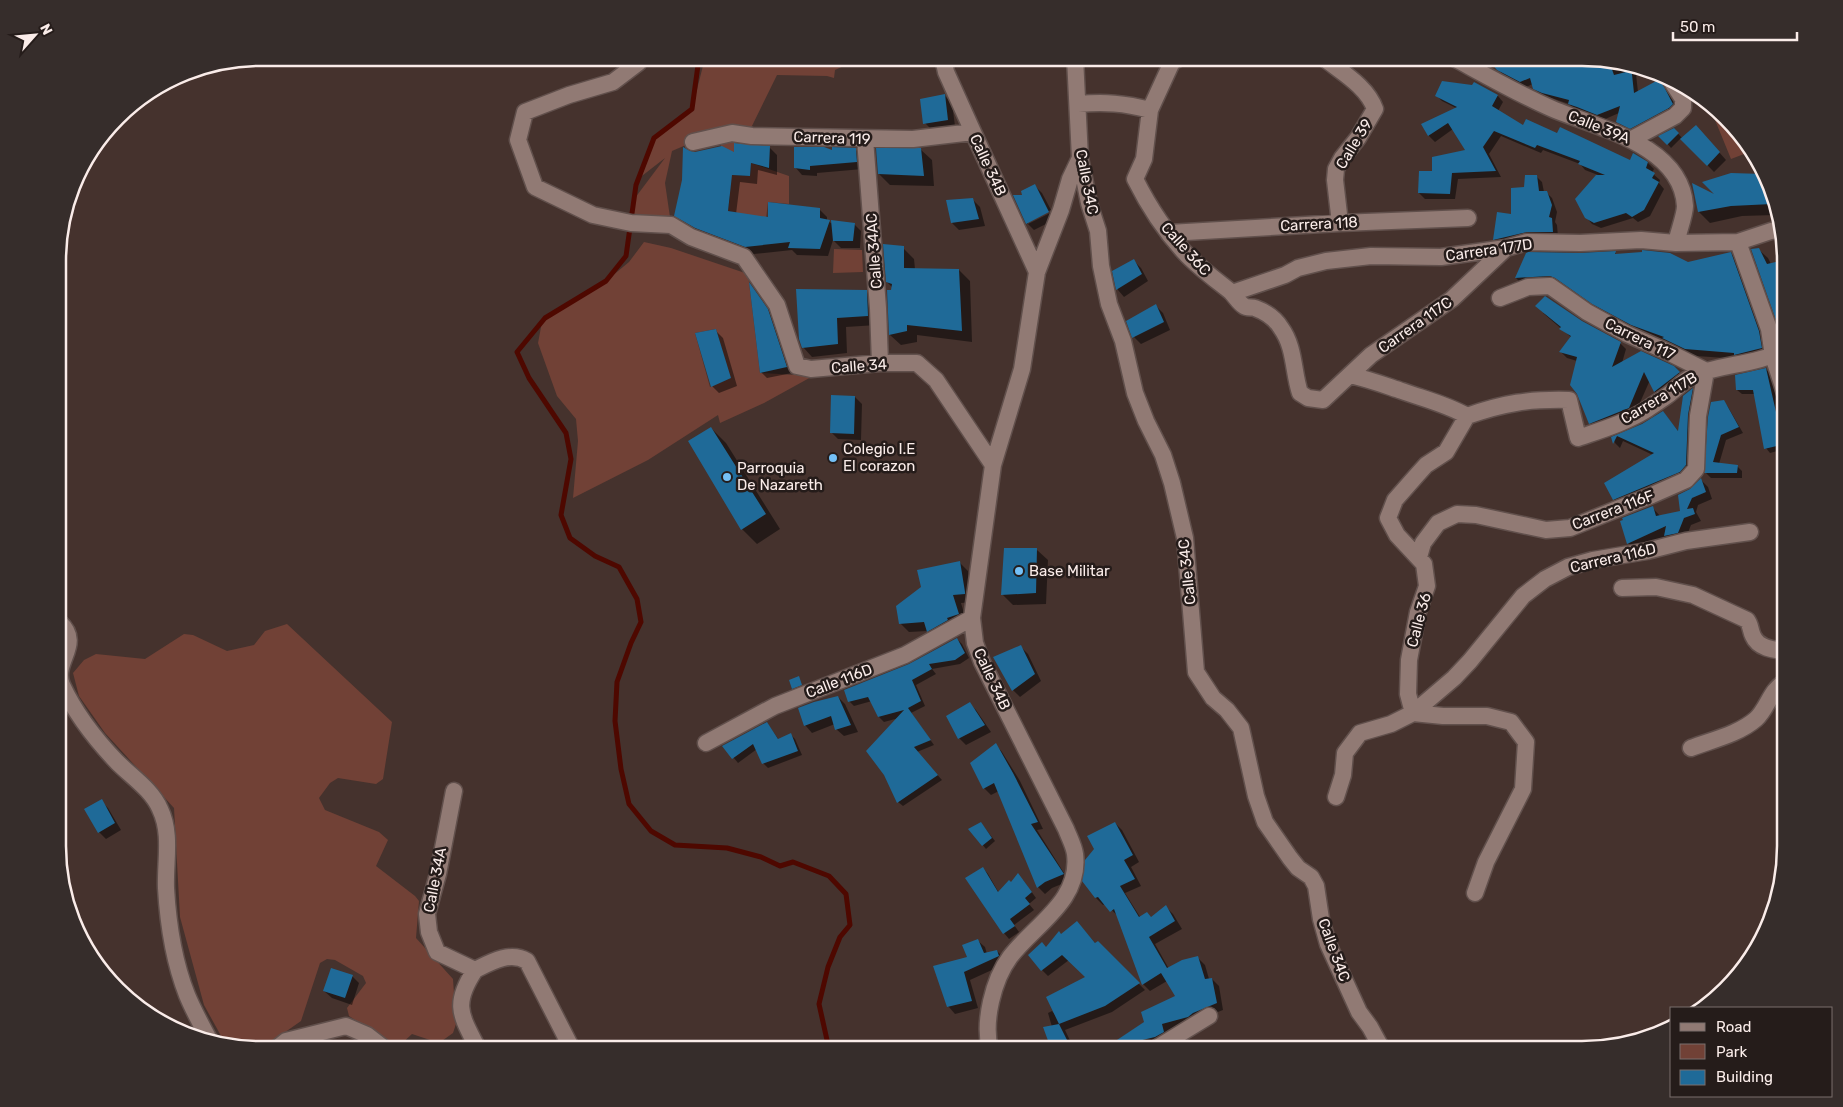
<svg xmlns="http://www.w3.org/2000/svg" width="1843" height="1107" font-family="Rubik,sans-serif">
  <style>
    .green { fill: #714136; fill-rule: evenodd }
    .shadow { fill: #0007 }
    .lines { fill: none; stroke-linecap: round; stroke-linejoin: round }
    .stream { stroke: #4e0800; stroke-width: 5 }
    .building { fill: #1f6a98 }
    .minor-casing { stroke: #61504c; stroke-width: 19 }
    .minor { stroke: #917a74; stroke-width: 16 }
    .poi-dot { fill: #74c0f6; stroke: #251c1a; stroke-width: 2 }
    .labels { text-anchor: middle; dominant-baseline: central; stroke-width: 5; stroke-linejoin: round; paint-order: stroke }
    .street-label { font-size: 15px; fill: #faece9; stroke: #251c1a }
    .poi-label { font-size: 15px; fill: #faece9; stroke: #251c1a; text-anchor: start }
    .rim { fill: none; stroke: #faece9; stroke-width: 2.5 }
  </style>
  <rect width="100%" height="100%" fill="#45322d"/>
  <path class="green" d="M705,58h158l-1,7 -14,-1 -13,6 -1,8 -7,-2 -50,-1 -27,55 -57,12 -21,9 -7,32 6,41 -40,-1 4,-25 30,-40 -27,21 16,-41 38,-29z
    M1719,112l7,5 26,34 -21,8 -18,-44z
    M735,139l-3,36 18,1 1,-13 38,13v28l-21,-2 -2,17 -38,-8 2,-15 -16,2 7,-53 -9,-4z
    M644,242l27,6 77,26 12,99 53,3 -49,27 -44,20 -2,-8 -70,45 -75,38 5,-57 -2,-22 -19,-23 -19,-53 4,-21 64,-41 23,-19zM716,329l14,49 -20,9 -15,-54z
    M834,249l28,1 1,22 -30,1z
    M287,624l105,98 -9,57 -7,5 -38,-6 -8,5 -11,15 6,12 54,22 9,8 -12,26 39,30 4,5 -3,37 37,41 3,45 -3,9 -14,10 -27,-9 -15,14 -48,-32 -2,-8 19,-25 -3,-7 -28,-16 -8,-1 -7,4 -19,58 -40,28 -35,-4 -22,-40 -24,-88 -6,-109 -69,-75 -26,-37 -6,-23 11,-13 12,-6 49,5 39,-25 9,1 34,16 27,-6 11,-14z"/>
  <path class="shadow" d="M1487,58h95l53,7 3,27 22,-11 6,5 12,22 -41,26 -14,-6 -5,-6 1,-9 -16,7 -28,-10 -6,-6 -29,-10 -6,-6 -1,-4 -7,3 -22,-11 -15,-18z
    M1474,84l24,12 5,6 -5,9 26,16 34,8 72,27 4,-7 14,8 6,6 -2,4 8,7 -1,3 5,6 -14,27 -12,6 -5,-4 -32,10 -9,-4 -6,-7 -10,-18 22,-24 -13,-5 -5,-6 -37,-14 -2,3 -40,-17 -12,18 12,23 -43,2 -3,20h-30l-6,-6 14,-20 34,-22 -14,-22 -18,13 -6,-6 -6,-11 33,-17 -14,-7 -6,-6 37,-8z
    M945,96l7,7 3,23 -23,4 -7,-7z
    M1674,129l8,9 21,-4 23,26 -12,12 -33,-34 -10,10 -10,-12z
    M770,148l7,7v20l-19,-5 -1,14 -17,-2 -4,32 33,5 50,-10 8,8v4l6,3h21l7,7 -1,17h-19l-8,-8 -5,16 -31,-1 -5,-5 -38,4 -50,-19 -21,-12 -8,-8 14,-62 46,1z
    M855,149l7,7 1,13 -46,4v3l-15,-1 -7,-8 38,-15z
    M920,149l12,11 2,26 -44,-1 -11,-11z
    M1536,176l6,6 2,10h2l6,6 5,14 -2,10 2,3 1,12 -58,8 -6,-6 19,-24 13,-27z
    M1763,176l12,39 -33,1 -32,7 -11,-11 20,-14z
    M1035,186l7,7 9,17 -23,11v3l24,-12 4,7 -22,11 -7,-7 -4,-27z
    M972,199l8,8 5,19 -26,4 -7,-7z
    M903,248l11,11 1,10 44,1 11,11 2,61 -55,-7v7l-16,3 -11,-10 2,-48 -5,-5z
    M1758,249l10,9 3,6 14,-3v79l-4,-4z
    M1615,253l2,2 26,-1 44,9 44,-10 6,7 29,79 2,16 -28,4 -44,-3 -26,-11 -3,-3 -27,-11 -39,-21 -38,-26 -6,-2 -34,3 -7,-7 10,-24z
    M1134,261l7,7 7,13 -24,16 -6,-7 -4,-19z
    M750,285l24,32 18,56 -25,5 -6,-6z
    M866,291l10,10 1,24 -31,2 1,26 -35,4 -9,-10z
    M1156,306l7,7 7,17 -29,14 -7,-7z
    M1543,313l38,9 39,21 6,6 -4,14 51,4 12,12 -24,19 -6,-6 -5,-12 -15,34 -38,15 -7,-6 -13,-62 -10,-3 -6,-6 11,-14z
    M716,331l7,7 14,48 -18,7 -7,-7z
    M1766,369l4,5 14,54 -5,2 6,19 -15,4 -4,-5 -11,-54h-13l-5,-4z
    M1693,389l6,6 -7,77 -72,34 -6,-7 39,-44 -30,-14 -3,7 -5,-5 -2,-5 30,-13 20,-13 16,20 5,-35z
    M855,397l7,7 -1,36 -23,-1 -7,-7z
    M1723,401l5,6 15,26 -17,7 -7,24 18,2 5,5v7h-31l-5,-5z
    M711,428l15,15 54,86 -23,15 -15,-15 -52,-88z
    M1701,480l7,7 4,12 -14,6 -2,7 5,9 -10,4 -6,15 -13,3 -6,-6 -31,13 -7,-7 24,-36 8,9 21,-4 10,-22z
    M1037,550l11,10 -2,44 -33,1 -11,-11z
    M959,562l9,9 5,31 -12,1 6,20 -30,17 -9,-9 -19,1 -9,-9z
    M957,639l5,5 7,14 -9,6 -28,5 4,5 -20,11 9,21 -14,7 23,32 -17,7 25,28 -39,26 -5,-4 1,-84 -15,4 -5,-5 -7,-16 -18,5 -5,-5z
    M1021,647l7,7 13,27 -21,16 -7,-7z
    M838,697l7,7 13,28 -14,4 -8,-7 -1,-5 -23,9 -7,-8z
    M969,703l7,7 15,22 -25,13 -7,-7z
    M767,723l12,17 12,-5 4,4 7,16 -34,13 -5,-5 -6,-14 -19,14 -14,-17z
    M996,745l6,7 18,29 23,48 -6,1 32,51 -17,7 -7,6 -7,-7 -39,-96 -8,4 -7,-7z
    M101,801l7,7 13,22 -15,9 -7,-7z
    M1115,823l7,7 17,32 -8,5 10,19 -16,7 15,24 12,1 14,-11 7,7 9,15 -27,15 14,25 29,-11 7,7 4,14h3l7,7 4,24 -23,9 -5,5 -26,7 2,8 -9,5 -22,5h-56l30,-6 31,-21 32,-25 -10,-16 -17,10 -7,-7 -24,-67 -14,-13 -2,1 -7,-7 -12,-18z
    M984,827l11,14 -9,8 -16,-20z
    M983,868l5,6 11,19 12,-10 12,-3 13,18 -7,6 5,6 -20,15 5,7 -10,7 -5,-6z
    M1083,929l13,15 2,-2 47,48 -33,22 -47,18 9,19h-19l-4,-4 1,-18 -4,-14 4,-2 4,5 31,-39 -18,-17 -21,16 -6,-6 5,-22 14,-12z
    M977,940l8,7 2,7 10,-3 7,7 1,6 -35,16 8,28 -23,6 -7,-8z
    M352,976l7,7 -7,22 -20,-7 -8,-7z
    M411,1044l21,5h-20z"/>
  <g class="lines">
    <path class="stream" d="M699,58l-7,51 -38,29 -18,47 -10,71 -20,25 -61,37 -28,34 12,26 37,55 5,26 -10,56 9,23 25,18 24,11 18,32 4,23 -10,21 -14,39 -2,39 6,48 8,35 22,27 24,14 52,3 34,9 19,9 13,-4 36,14 17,18 4,31 -10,12 -12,30 -9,37 10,45"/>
  </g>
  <path class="building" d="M1487,58h95l27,3 5,14 12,-3 2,-7h3l3,28 26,-14 13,25 -4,4 -39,21 -14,-7 4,-16 -23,9 -20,-8 -9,-3 1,-4 -27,-7 -9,-4 -3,-11 -10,4 -23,-12z
    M1442,81l30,4 2,-3 24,13 -6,11 31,19 3,-6 31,14 3,-6 70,33 3,-7 15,9 -2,6 9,5 -3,5 7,4 -15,28 -12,7 -6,-4 -32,10 -9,-5 -10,-19 21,-24h9l-27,-11 2,-3 -43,-16 -2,3 -41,-17 -11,16 13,24 -44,2 -2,21 -32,-1 1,-22h13v-14l33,-7 -17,-27 -20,13 -7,-12 36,-17 -22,-11z
    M945,94l3,26 -25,4 -3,-25z
    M1696,125l24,27 -13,14 -27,-27z
    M1674,128l5,5 -12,12 -9,-9z
    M734,143l36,3 -1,22 -18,-5 -1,13 -18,-1 -4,36 40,6v-15l52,6v10l10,2 -10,29 -32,-1 2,-6 -45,5 -50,-19 -21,-12 8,-36 1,-33 7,4 5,1 27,-6 12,6z
    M794,147h30l8,3v-3l24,1 1,14 -47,4v4l-16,-2z
    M876,148h45l3,28 -46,-2z
    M1731,173l32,1 9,30 -41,2 -33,6 -6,-29 22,11 -12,-12z
    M1525,175h12l2,16h8l5,14 -3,12 3,1 1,14h-26l-34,8 4,-28 14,2v-26l13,-1z
    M1035,184l14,28 -23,12 -13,-29h9l-1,-4z
    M973,198l6,21 -28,4 -5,-23z
    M831,220l24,3 -2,18h-20z
    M883,244l21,2v22l55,1 3,62 -55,-6v6l-18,4 -2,-45h4l1,-6 -6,-2z
    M1759,248l8,16 18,-4v75l-5,1 -2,-10 -27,-77z
    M1642,250l28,3 18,9 43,-10 28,79 3,17 -28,7v-2l-49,-4 -23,-11 2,-1 -33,-12 -39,-21 -37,-26 -5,-2 -35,2 11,-25 2,-1 52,1 36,-2 -1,3 27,-2z
    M1134,259l8,15 -26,16 -4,-19z
    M749,282l19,27 19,58 -27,6z
    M796,289l71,1 1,26 -31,2 1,26 -36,4 -3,-9z
    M1545,296l37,25 39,21 -9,25 29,-16 33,15 6,6 -26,20 -10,-20 -15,36 -40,16 -12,-30 -7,-9 7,-28 -18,-5 12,-16 -12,-7 2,-2 -26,-21z
    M1156,304l8,18 -32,16 -6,-17z
    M716,329l15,49 -20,9 -16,-54z
    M1766,368l10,44 2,-1 2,13 -4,1 5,20 -17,4 -11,-59h-17l-1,-15z
    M1693,388l-5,27 -2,50 -6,7 -67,28 -9,-17 50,-30 -37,-17 -4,8 -2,-7 31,-13 21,-13 15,20 5,-35z
    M831,395l24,1 -1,38 -24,-1z
    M1724,400l15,27 -18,8 -8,27 25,3 -1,8h-33l4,-56 3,-15z
    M711,427l55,87 -25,16 -53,-89z
    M1701,478l5,14 -14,6 -5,11 6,-1 2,6 -11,4 -6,15 -14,3 2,-10 -39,18 -7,-23 3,-1 -1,-2 31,-12 3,10 24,-5 -2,-16 12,-6z
    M1004,548h33l-1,45 -35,2z
    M960,561l5,31v2l-12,1 6,19 -12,4 1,2 -21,12 -3,-10 -25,2 -3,-18 25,-19 -4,-17z
    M957,638l8,15 -10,7 -26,4 3,5 -20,11 9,21 -13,7 23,32 -17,7 24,28 -41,28 -13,-28 -18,-24 38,-41 -26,7 -10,-20 -20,5 -4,-12 65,-26z
    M1021,645l14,29 -23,17 -19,-34z
    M799,676l3,9 -10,4 -3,-9z
    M838,696l13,29 -16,5 -4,-14 -27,10 -6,-18 16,-6z
    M970,702l15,23 -27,14 -12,-23z
    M767,722l11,17 13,-6 7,18 -36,13 -9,-20 -21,15 -10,-13z
    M996,743l17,30 25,49 -7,2 33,50 -19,8 -8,6 -43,-105 -11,6 -13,-26z
    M102,799l13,24 -17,10 -14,-24z
    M981,822l11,16 -10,8 -14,-17z
    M1115,822l18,33 -9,5 11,19 -15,7 19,31 8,-5 4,5 15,-12 9,16 -26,16 18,31 15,-8 16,-4 7,23 7,-1 5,25 -24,10 -5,4 -26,7 2,8 -9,5 -50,12v-1l39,-26 -3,-10 34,-16 -14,-23 -19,12 -28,-76 -4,3 -12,-15 -3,1 -13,-17 3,-21 9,-11 -7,-13z
    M983,867l15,25 11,-12 2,2 7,-9 14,19 -7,6 5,6 -20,15 5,7 -12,8 -38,-56z
    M1077,921l18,22 3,-2 42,42 -35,23 -46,18 -13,-27 39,-20 -23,-22 -21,16 -13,-16 14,-13 4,5 13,-16 2,3z
    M978,939l6,14 13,-3 2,6 -35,16 8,29 -25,6 -14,-41 34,-9 -5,-12z
    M331,968l22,7 -8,23 -22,-7z
    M1059,1024l8,16 -17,6 -7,-19z"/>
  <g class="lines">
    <defs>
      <path id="minor" d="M638,58v5l-25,19 -44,13 -44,17 -7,28 17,47 58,28 38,8 40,2 20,12 53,20 33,48 20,61 14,3 69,-6h37l19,17 57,85
        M943,58l3,14 27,60 64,140 -15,97 -29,96 -21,153 3,25 7,19 84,167c3,8 8,17 9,25 6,47 -41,71 -65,103 -17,23 -27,65 -20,92
        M1075,58l5,100 9,45 9,28 3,35 8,38 14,37 12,52 11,28 17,34 9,28 13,55 11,134 17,26 14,12 14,18 15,68 9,26 25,36 8,10 13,9 5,9 5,33 7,25 31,68 11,15 12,22
        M1179,58l-7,4 -22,48 -6,49 -9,20c14,28 31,54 52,76 14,14 29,25 44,37 4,4 8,11 13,14 3,2 8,1 11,2 11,4 20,10 26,20 14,19 12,44 19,65l8,5 15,2 48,-45 81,-56 54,-51
        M1324,58c17,14 43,28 51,51l-17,29 -16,20 -6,11 -1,11 5,43
        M1454,58c33,18 66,37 101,52 44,18 127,36 130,96 0,9 -7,27 -9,37
        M1078,104c27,-2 46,-1 72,6
        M865,139l13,169 2,55
        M1632,139l43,-23 8,-8v-9l-13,-20
        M693,142l39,-9 20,3 161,3 60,-7
        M1169,233l171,-10 128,-5
        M1738,242l31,87 4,27 12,37
        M1037,272l24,-62 9,-31 10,-21
        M1232,293l53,-18 13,-7 28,-7 45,-5 70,1 65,-9 21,-6 53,1 61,-3 35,3 62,-1 33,-11 9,-1
        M1500,298l28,-11 22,-1 37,26 40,22 41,18 38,19
        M1350,375c18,4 34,10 52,16 22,8 44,13 65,25
        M1467,416c37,-13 62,-17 102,-16l9,38c23,-8 47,-15 68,-28 7,-5 15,-10 22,-15 8,-6 16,-15 25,-19 29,-13 63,-10 92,-27
        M1419,557l4,-14 15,-20 19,-9 19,1 70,15 24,-2 82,-33 34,-15 10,-11 2,-53 8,-45
        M1622,588l34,-1 37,8 54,25c4,5 3,10 6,16 5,12 20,14 32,15
        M59,622c25,22 -7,40 3,63 13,28 34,55 55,77 15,15 35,28 43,47 12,25 5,52 6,79 2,35 8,74 21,107 7,17 16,33 24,48
        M1413,713l41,-35 16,-17 53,-65 22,-17 23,-12 25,-7 54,-9 39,-10 64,-9
        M1413,713l30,3h44l24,6 15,20 -3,47 -37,73 -11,31
        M706,743l69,-37 130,-51 67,-37
        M1691,748c21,-8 48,-14 65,-29 12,-11 14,-29 29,-37
        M454,791l-16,83 -11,40 2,18 8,20 38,18c16,-8 35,-19 52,-9l45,88
        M1336,797l7,-22 2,-22 15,-20 31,-9 22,-11 -5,-19 1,-34 9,-48 9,-26 -3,-22 -27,-29 -9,-17 7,-18 22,-25 9,-10 20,-13 21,-36
        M475,970c-23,35 -14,45 3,79
        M276,1049l10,-8 60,-15 21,9 18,14
        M1155,1049l54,-33"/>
    </defs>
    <use href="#minor" class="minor-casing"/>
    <use href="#minor" class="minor"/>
  </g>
  <g class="poi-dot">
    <circle cx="833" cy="458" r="5"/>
    <circle cx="727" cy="477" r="5"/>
    <circle cx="1019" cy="571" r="5"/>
  </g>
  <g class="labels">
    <g class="street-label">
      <text transform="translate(1599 127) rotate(22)">Calle 39A</text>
      <text transform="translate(832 138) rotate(2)">Carrera 119</text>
      <text transform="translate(1354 144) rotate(-59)">Calle 39</text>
      <text transform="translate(988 165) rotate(65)">Calle 34B</text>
      <text transform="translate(1087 182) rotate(79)">Calle 34C</text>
      <text transform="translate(1319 224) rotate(-3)">Carrera 118</text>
      <text transform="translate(1186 249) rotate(48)">Calle 36C</text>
      <text transform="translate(1489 250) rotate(-8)">Carrera 177D</text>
      <text transform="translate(874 251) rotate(-94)">Calle 34AC</text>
      <text transform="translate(1415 325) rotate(-35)">Carrera 117C</text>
      <text transform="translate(1640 339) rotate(26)">Carrera 117</text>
      <text transform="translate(859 366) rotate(-4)">Calle 34</text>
      <text transform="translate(1659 398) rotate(-31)">Carrera 117B</text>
      <text transform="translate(1613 510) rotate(-21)">Carrera 116F</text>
      <text transform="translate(1613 558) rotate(-13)">Carrera 116D</text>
      <text transform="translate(1187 572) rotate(-96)">Calle 34C</text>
      <text transform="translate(1419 620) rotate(-75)">Calle 36</text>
      <text transform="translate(992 679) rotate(65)">Calle 34B</text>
      <text transform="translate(839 681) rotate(-21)">Calle 116D</text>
      <text transform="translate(435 880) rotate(-79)">Calle 34A</text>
      <text transform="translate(1334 950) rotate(70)">Calle 34C</text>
    </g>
    <g class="poi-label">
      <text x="843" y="449">Colegio I.E<tspan x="843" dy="17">El corazon</tspan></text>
      <text x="737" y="468">Parroquia<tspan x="737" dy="17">De Nazareth</tspan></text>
      <text x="1029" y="571">Base Militar</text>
    </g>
  </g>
  <path d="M0 0H1843V1107H0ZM261 66H1582A195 195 0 0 1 1777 261V846A195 195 0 0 1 1582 1041H261A195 195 0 0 1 66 846V261A195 195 0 0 1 261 66Z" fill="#362d2b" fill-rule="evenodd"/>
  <path class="rim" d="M261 66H1582A195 195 0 0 1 1777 261V846A195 195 0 0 1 1582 1041H261A195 195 0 0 1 66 846V261A195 195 0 0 1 261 66Z"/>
  <rect x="1670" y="1007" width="162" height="90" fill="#251c1a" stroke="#7a6f6d"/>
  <rect x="1680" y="1023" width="25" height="8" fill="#917a74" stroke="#7a6f6d"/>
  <text x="1716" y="1032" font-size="15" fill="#faece9">Road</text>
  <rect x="1680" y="1044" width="25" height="15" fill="#714136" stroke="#7a6f6d"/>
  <text x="1716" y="1057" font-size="15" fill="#faece9">Park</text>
  <rect x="1680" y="1070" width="25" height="15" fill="#1f6a98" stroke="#7a6f6d"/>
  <text x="1716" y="1082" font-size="15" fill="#faece9">Building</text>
  <g transform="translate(35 35) rotate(63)" stroke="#251c1a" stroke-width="4" paint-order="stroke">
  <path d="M0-4L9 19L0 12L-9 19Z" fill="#faece9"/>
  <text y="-8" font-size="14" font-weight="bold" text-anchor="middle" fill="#faece9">N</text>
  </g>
  <path d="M1673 32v8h124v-8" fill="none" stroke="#faece9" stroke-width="2.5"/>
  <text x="1680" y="32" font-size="15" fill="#faece9" stroke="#251c1a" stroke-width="4" paint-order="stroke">50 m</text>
</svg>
